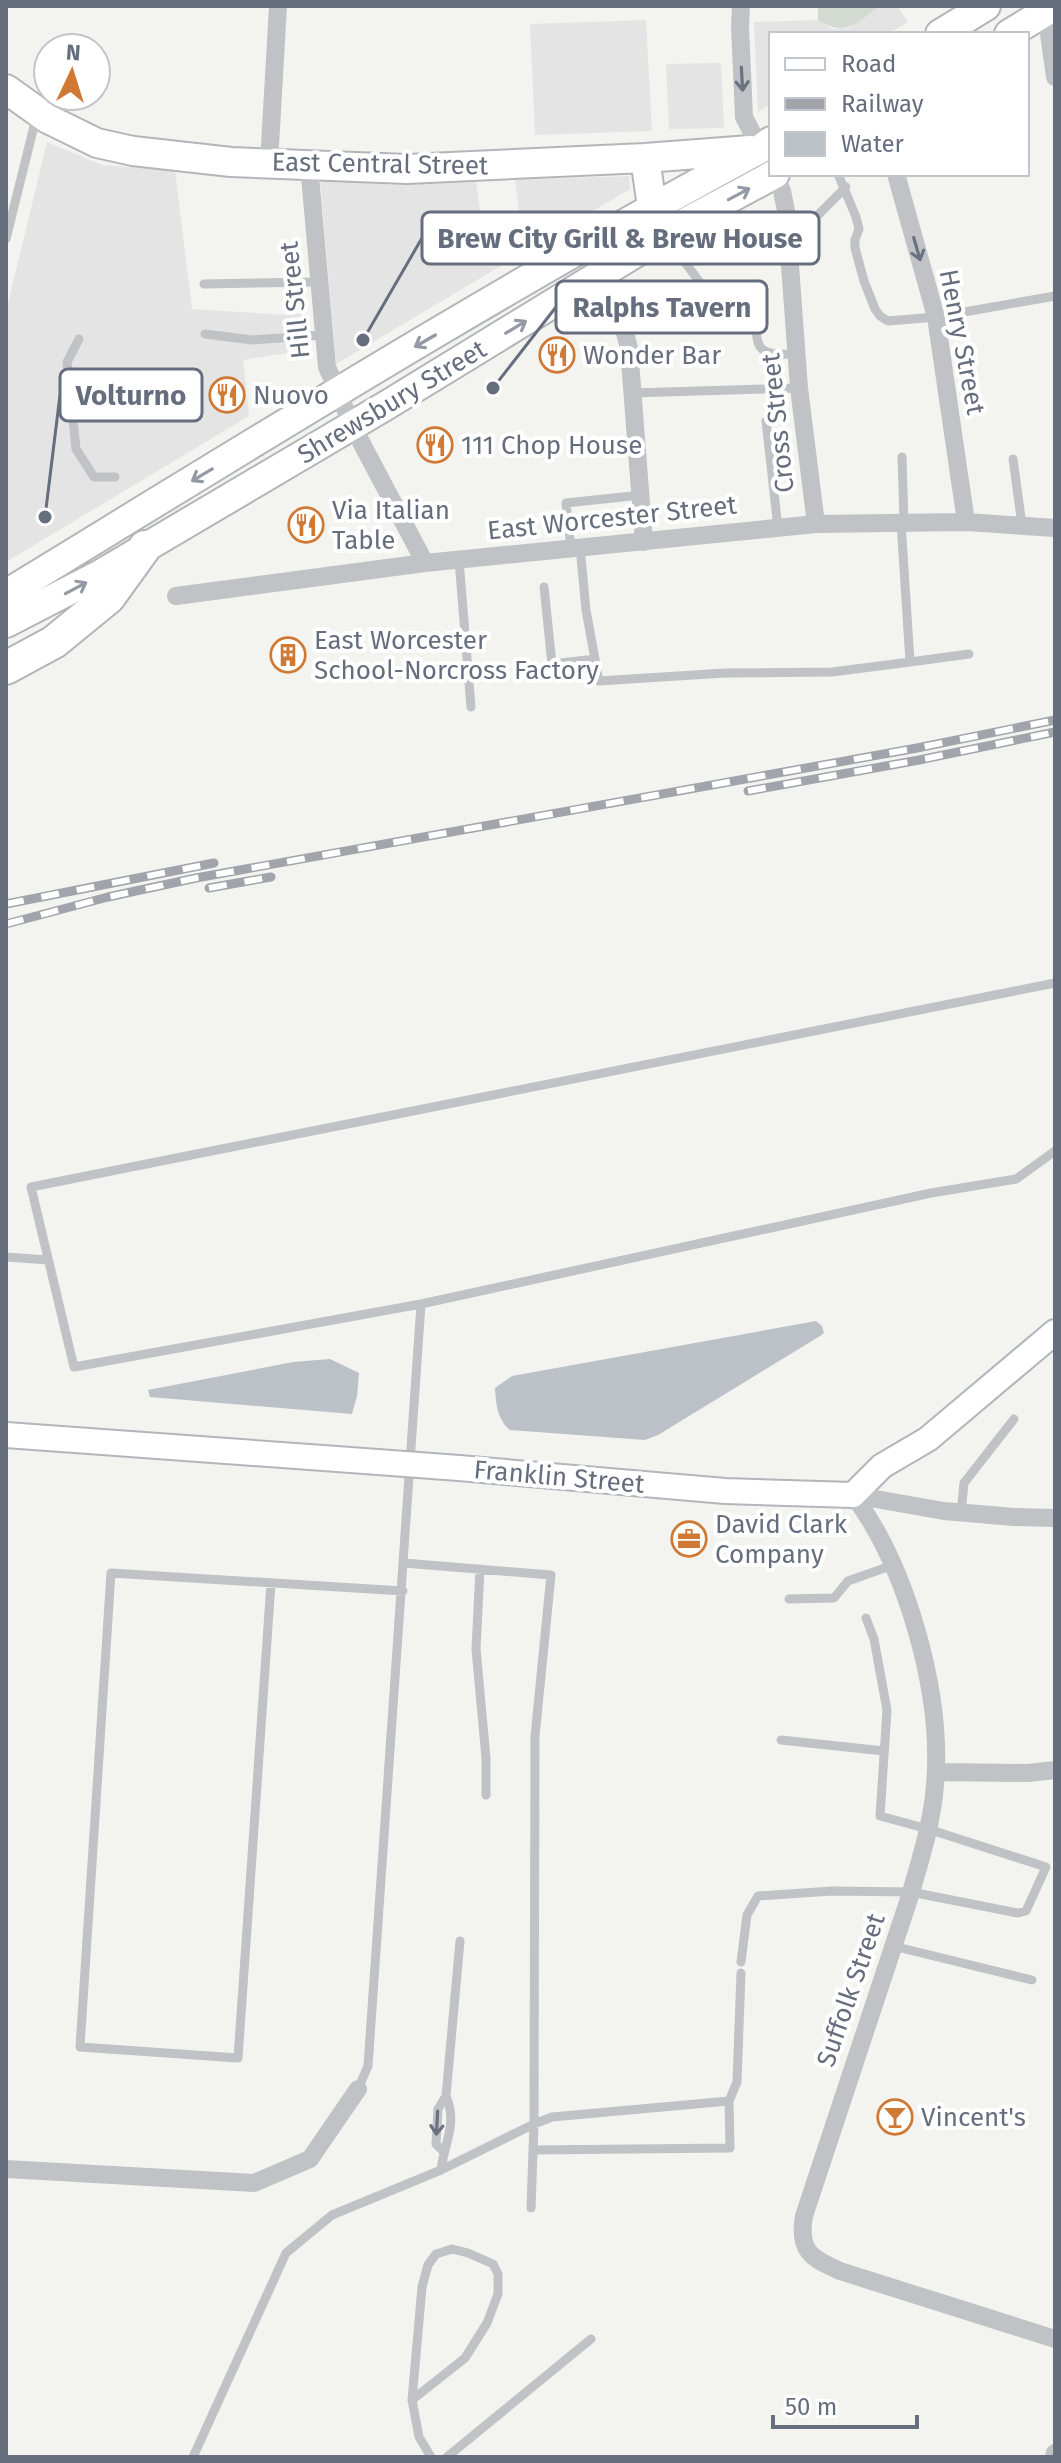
<svg xmlns="http://www.w3.org/2000/svg" width="1061" height="2463" font-family="'Fira Sans',sans-serif">
  <style>
    .built { fill: #e4e4e4 }
    .green { fill: #d3dad2 }
    .water { fill: #bbc1c7 }
    .lines { fill: none; stroke-linecap: round; stroke-linejoin: round }
    .secondary-casing { stroke: #b2b5ba; stroke-width: 28 }
    .primary-casing { stroke: #b3b5b9; stroke-width: 32 }
    .motorway-casing { stroke: #b2b4b8; stroke-width: 36 }
    .service { stroke: #c0c2c5; stroke-width: 9 }
    .minor { stroke: #c0c2c5; stroke-width: 18 }
    .secondary { stroke: #fff; stroke-width: 24 }
    .primary { stroke: #fff; stroke-width: 28 }
    .motorway { stroke: #fff; stroke-width: 32 }
    .rail-casing { stroke: #a1a4aa; stroke-width: 9 }
    .rail { stroke: #fff; stroke-width: 6; stroke-dasharray: 18; stroke-linecap: butt }
    .secondary-bridge-casing { stroke: #b2b5ba; stroke-width: 28; stroke-linecap: butt }
    .secondary-bridge { stroke: #fff; stroke-width: 24 }
    .oneway { stroke: #6a7282 }
    .oneway2 { stroke: #949aa5 }
    .labels { text-anchor: middle; dominant-baseline: central; stroke-width: 8; stroke-linejoin: round; paint-order: stroke }
    .street-label { font-size: 26px; fill: #666e7e; stroke: #fff }
    .poi-label { font-size: 26px; fill: #666e7e; stroke: #fff; text-anchor: start }
    .leader { fill: none; stroke: #666e7e; stroke-width: 3 }
    .callout-dot { fill: #666e7e; stroke: #fff; stroke-width: 3 }
    .callout { fill: #fff; stroke: #666e7e; stroke-width: 3 }
    .callout-label { font-size: 28px; text-anchor: middle; font-weight: bold; fill: #666e7e }
  </style>
  <rect width="100%" height="100%" fill="#f3f4f0"/>
  <path class="built" d="M880,6h17l11,16 -20,12h-117v70l-13,8 -4,-90 64,-2 14,9 17,-1z
    M646,20l6,111 -117,4 -5,-111z
    M721,63l3,65 -55,1 -3,-65z
    M47,142l55,23 73,5 17,139 95,6 17,-2 4,37 -65,10 6,56 -243,146v-250z
    M629,176l1,13 -294,175 -16,-184 77,5 79,-3 9,62 37,-8 -7,-56z"/>
  <path class="green" d="M818,6h62c-24,17 -34,32 -62,14z"/>
  <path class="water" d="M816,1321l6,5 2,7 -4,3 -162,99 -13,5 -135,-10c-13,-11 -14,-26 -15,-42l17,-12z
    M330,1359l29,14 -2,23 -5,18 -202,-17 -2,-7 145,-28z"/>
  <g class="lines">
    <defs>
      <path id="secondary" d="M6,1435l372,27
        M459,1468l266,23 128,4 29,-29 46,-27 127,-107"/>
      <path id="primary" d="M940,34l46,-28
        M1009,34l46,-28
        M6,89l42,30 49,24 36,8 98,11 176,7 238,-11 105,-8
        M645,158l7,49
        M6,594c249,-152 497,-307 754,-445l11,-8
        M6,623l93,-48 288,-170 299,-183 89,-48"/>
      <path id="motorway" d="M6,668l48,-26 55,-45 36,-50"/>
    </defs>
    <use href="#secondary" class="secondary-casing"/>
    <use href="#primary" class="primary-casing"/>
    <use href="#motorway" class="motorway-casing"/>
    <path class="service" d="M838,174l18,43 3,12 -4,11v8l9,33 11,28 5,7 8,5 48,-4 119,-21
      M787,230l23,-7 36,-36
      M667,238l40,54c12,1 27,-5 37,-1 25,9 2,51 21,60 9,5 21,3 31,3
      M6,239l31,-125
      M204,284l114,-2
      M205,334l47,6 72,-5
      M79,339l-12,23 9,87 18,28h21
      M632,393l167,-5
      M766,421l12,107
      M902,457l2,65
      M1013,459l9,66
      M580,547l6,63 13,71 126,-8 107,-1 78,-10 -9,-140
      M571,548l-5,-45 75,-8
      M459,560l12,147
      M544,587l8,77 43,-5
      M910,662l59,-8
      M1055,983l-1024,204 43,180 347,-63 510,-111 85,-14 39,-28
      M6,1257l42,3
      M961,1513l3,-30 50,-64
      M404,1563l147,12 -16,161 -1,388 -3,84
      M480,1569l-4,80 10,109v37
      M271,1583l-33,475 -158,-11 31,-474 292,18
      M789,1599l45,-1 14,-17 45,-16
      M781,1740l103,11
      M893,1946l139,34
      M741,1962l6,-47 11,-19 74,-5 79,1 107,21 8,-2 20,-44 -118,-38 -48,-13 7,-106 -13,-71 -8,-21
      M358,2089l10,-23 53,-762
      M729,2101l8,-19 4,-109
      M443,2151l-7,-7 2,-35 8,-13 14,-155
      M441,2170c3,-27 17,-46 5,-74
      M412,2400l53,-42 22,-35 11,-29v-20l-5,-10 -25,-11 -16,-4 -16,5 -8,11 -6,22 -10,113 7,37 12,20
      M193,2457l93,-204 46,-38 109,-45 93,-46 18,-7 177,-16 1,47 -197,2
      M447,2457l144,-118"/>
    <path class="minor" d="M741,6l-1,20 4,91 21,41
      M1046,12l9,65
      M269,163l9,-157
      M309,165l18,202 25,58 73,138
      M774,174l8,17 4,20 13,177 17,136
      M896,174l40,143 30,205
      M600,277l22,45 7,26 15,194
      M176,596l249,-33 391,-39 150,-2 89,6
      M853,1495c54,72 90,199 82,290 -3,39 -15,76 -26,114l-105,317c-6,35 7,42 36,55l215,68
      M853,1495l91,16 70,6 41,1
      M936,1772l92,1 27,-3
      M6,2169l248,14 56,-24 48,-70
      M1054,2457l1,-4"/>
    <use href="#secondary" class="secondary"/>
    <use href="#primary" class="primary"/>
    <use href="#motorway" class="motorway"/>
    <defs>
      <path id="rail" d="M748,791l171,-31 136,-28
        M209,888l62,-11
        M6,904l208,-41
        M6,924l102,-27 88,-19 721,-130 138,-28"/>
    </defs>
    <use href="#rail" class="rail-casing"/>
    <use href="#rail" class="rail"/>
    <defs>
      <path id="secondary-bridge" d="M378,1462l81,6"/>
    </defs>
    <use href="#secondary-bridge" class="secondary-bridge-casing"/>
    <use href="#secondary-bridge" class="secondary-bridge"/>
  </g>
  <defs><path id="oneway-shaft" d="M-6 0H5M1.5-3L5.5 0L1.5 3" fill="none" stroke-width="1.6" stroke-linecap="round" stroke-linejoin="round" transform="scale(2)"/></defs>
  <g class="oneway">
    <use href="#oneway-shaft" transform="translate(742 79) rotate(87)"/>
    <use href="#oneway-shaft" transform="translate(917 249) rotate(74)"/>
    <use href="#oneway-shaft" transform="translate(437 2123) rotate(93)"/>
  </g>
  <g class="oneway2">
    <use href="#oneway-shaft" transform="translate(739 194) rotate(-28)"/>
    <use href="#oneway-shaft" transform="translate(516 327) rotate(-31)"/>
    <use href="#oneway-shaft" transform="translate(425 341) rotate(150)"/>
    <use href="#oneway-shaft" transform="translate(202 475) rotate(149)"/>
    <use href="#oneway-shaft" transform="translate(76 588) rotate(-28)"/>
  </g>
  <defs>
    <symbol id="restaurant-ring" viewBox="-11 -11 22 22"><circle r="9.5" fill="#fff" stroke="#cf7935" stroke-width="1.5"/><path d="M-5-6h1v4h1v-4h1v4h1v-4h1v5L-1.5 .5V6h-2V.5L-5-1ZM5-6V6H3V1.5H1.5Q1.5-4 5-6Z" fill="#cf7935"/></symbol>
    <symbol id="building-ring" viewBox="-11 -11 22 22"><circle r="9.5" fill="#fff" stroke="#cf7935" stroke-width="1.5"/><path d="M-4-6H4V6H1V3H-1V6H-4ZM-2.5-4.3h1.7v1.8h-1.7ZM.8-4.3h1.7v1.8H.8ZM-2.5-1h1.7V.8h-1.7ZM.8-1h1.7V.8H.8Z" fill="#cf7935"/></symbol>
    <symbol id="office-ring" viewBox="-11 -11 22 22"><circle r="9.5" fill="#fff" stroke="#cf7935" stroke-width="1.5"/><path d="M-6-3h4V-5.5h4V-3h4V5H-6ZM-1-4.5V-3h2v-1.5ZM-6 0V1H6V0Z" fill="#cf7935"/></symbol>
    <symbol id="bar-ring" viewBox="-11 -11 22 22"><circle r="9.5" fill="#fff" stroke="#cf7935" stroke-width="1.5"/><path d="M-6-5H6L.8 .8V4.5H3.5V6h-7V4.5H-.8V.8Z" fill="#cf7935"/></symbol>
  </defs>
  <g fill-rule="evenodd">
    <use href="#restaurant-ring" x="537" y="335" width="40" height="40"/>
    <use href="#restaurant-ring" x="207" y="375" width="40" height="40"/>
    <use href="#restaurant-ring" x="415" y="425" width="40" height="40"/>
    <use href="#restaurant-ring" x="286" y="505" width="40" height="40"/>
    <use href="#building-ring" x="268" y="635" width="40" height="40"/>
    <use href="#office-ring" x="669" y="1519" width="40" height="40"/>
    <use href="#bar-ring" x="875" y="2097" width="40" height="40"/>
  </g>
  <g class="labels">
    <g class="street-label">
      <text transform="translate(380 164) rotate(1)">East Central Street</text>
      <text transform="translate(295 300) rotate(-96)">Hill Street</text>
      <text transform="translate(962 342) rotate(79)">Henry Street</text>
      <text transform="translate(392 402) rotate(-31)">Shrewsbury Street</text>
      <text transform="translate(778 423) rotate(-96)">Cross Street</text>
      <text transform="translate(612 518) rotate(-6)">East Worcester Street</text>
      <text transform="translate(559 1477) rotate(5)">Franklin Street</text>
      <text transform="translate(851 1990) rotate(-71)">Suffolk Street</text>
    </g>
    <g class="poi-label">
      <text x="583" y="355">Wonder Bar</text>
      <text x="253" y="395">Nuovo</text>
      <text x="461" y="445">111 Chop House</text>
      <text x="332" y="510">Via Italian<tspan x="332" dy="30">Table</tspan></text>
      <text x="314" y="640">East Worcester<tspan x="314" dy="30">School-Norcross Factory</tspan></text>
      <text x="715" y="1524">David Clark<tspan x="715" dy="30">Company</tspan></text>
      <text x="921" y="2117">Vincent's</text>
    </g>
  </g>
  <path class="leader" d="M363 340L422 238M493 388L556 307M45 517L60 395"/>
  <g class="callout-dot">
    <circle cx="363" cy="340" r="8"/>
    <circle cx="493" cy="388" r="8"/>
    <circle cx="45" cy="517" r="8"/>
  </g>
  <g class="callout">
    <rect x="422" y="212" width="397" height="52" rx="8"/>
    <rect x="556" y="281" width="211" height="52" rx="8"/>
    <rect x="60" y="369" width="142" height="52" rx="8"/>
  </g>
  <g class="callout-label">
    <text x="620" y="248">Brew City Grill &amp; Brew House</text>
    <text x="662" y="317">Ralphs Tavern</text>
    <text x="131" y="405">Volturno</text>
  </g>
  <rect width="1061" height="2463" fill="none" stroke="#666e7e" stroke-width="16"/>
  <rect x="769" y="32" width="260" height="144" fill="#ffffff" stroke="#c2c5cb" stroke-width="2"/>
  <rect x="785" y="58" width="40" height="12" fill="#ffffff" stroke="#c2c5cb" stroke-width="2"/>
  <text x="841" y="72" font-size="24" fill="#666e7e">Road</text>
  <rect x="785" y="98" width="40" height="12" fill="#a1a4aa" stroke="#c2c5cb" stroke-width="2"/>
  <text x="841" y="112" font-size="24" fill="#666e7e">Railway</text>
  <rect x="785" y="132" width="40" height="24" fill="#bbc1c7" stroke="#c2c5cb" stroke-width="2"/>
  <text x="841" y="152" font-size="24" fill="#666e7e">Water</text>
  <g transform="translate(72 72) rotate(4)"><circle r="38" fill="#ffffff" stroke="#c2c5cb" stroke-width="2"/>
  <path d="M0-6L14 30L0 20L-14 30Z" fill="#cf7935"/>
  <text y="-12" font-size="22" font-weight="bold" text-anchor="middle" fill="#666e7e">N</text>
  </g>
  <path d="M773 2415v12h144v-12" fill="none" stroke="#666e7e" stroke-width="4"/>
  <text x="785" y="2415" font-size="24" fill="#666e7e" stroke="#ffffff" stroke-width="6" paint-order="stroke">50 m</text>
</svg>
